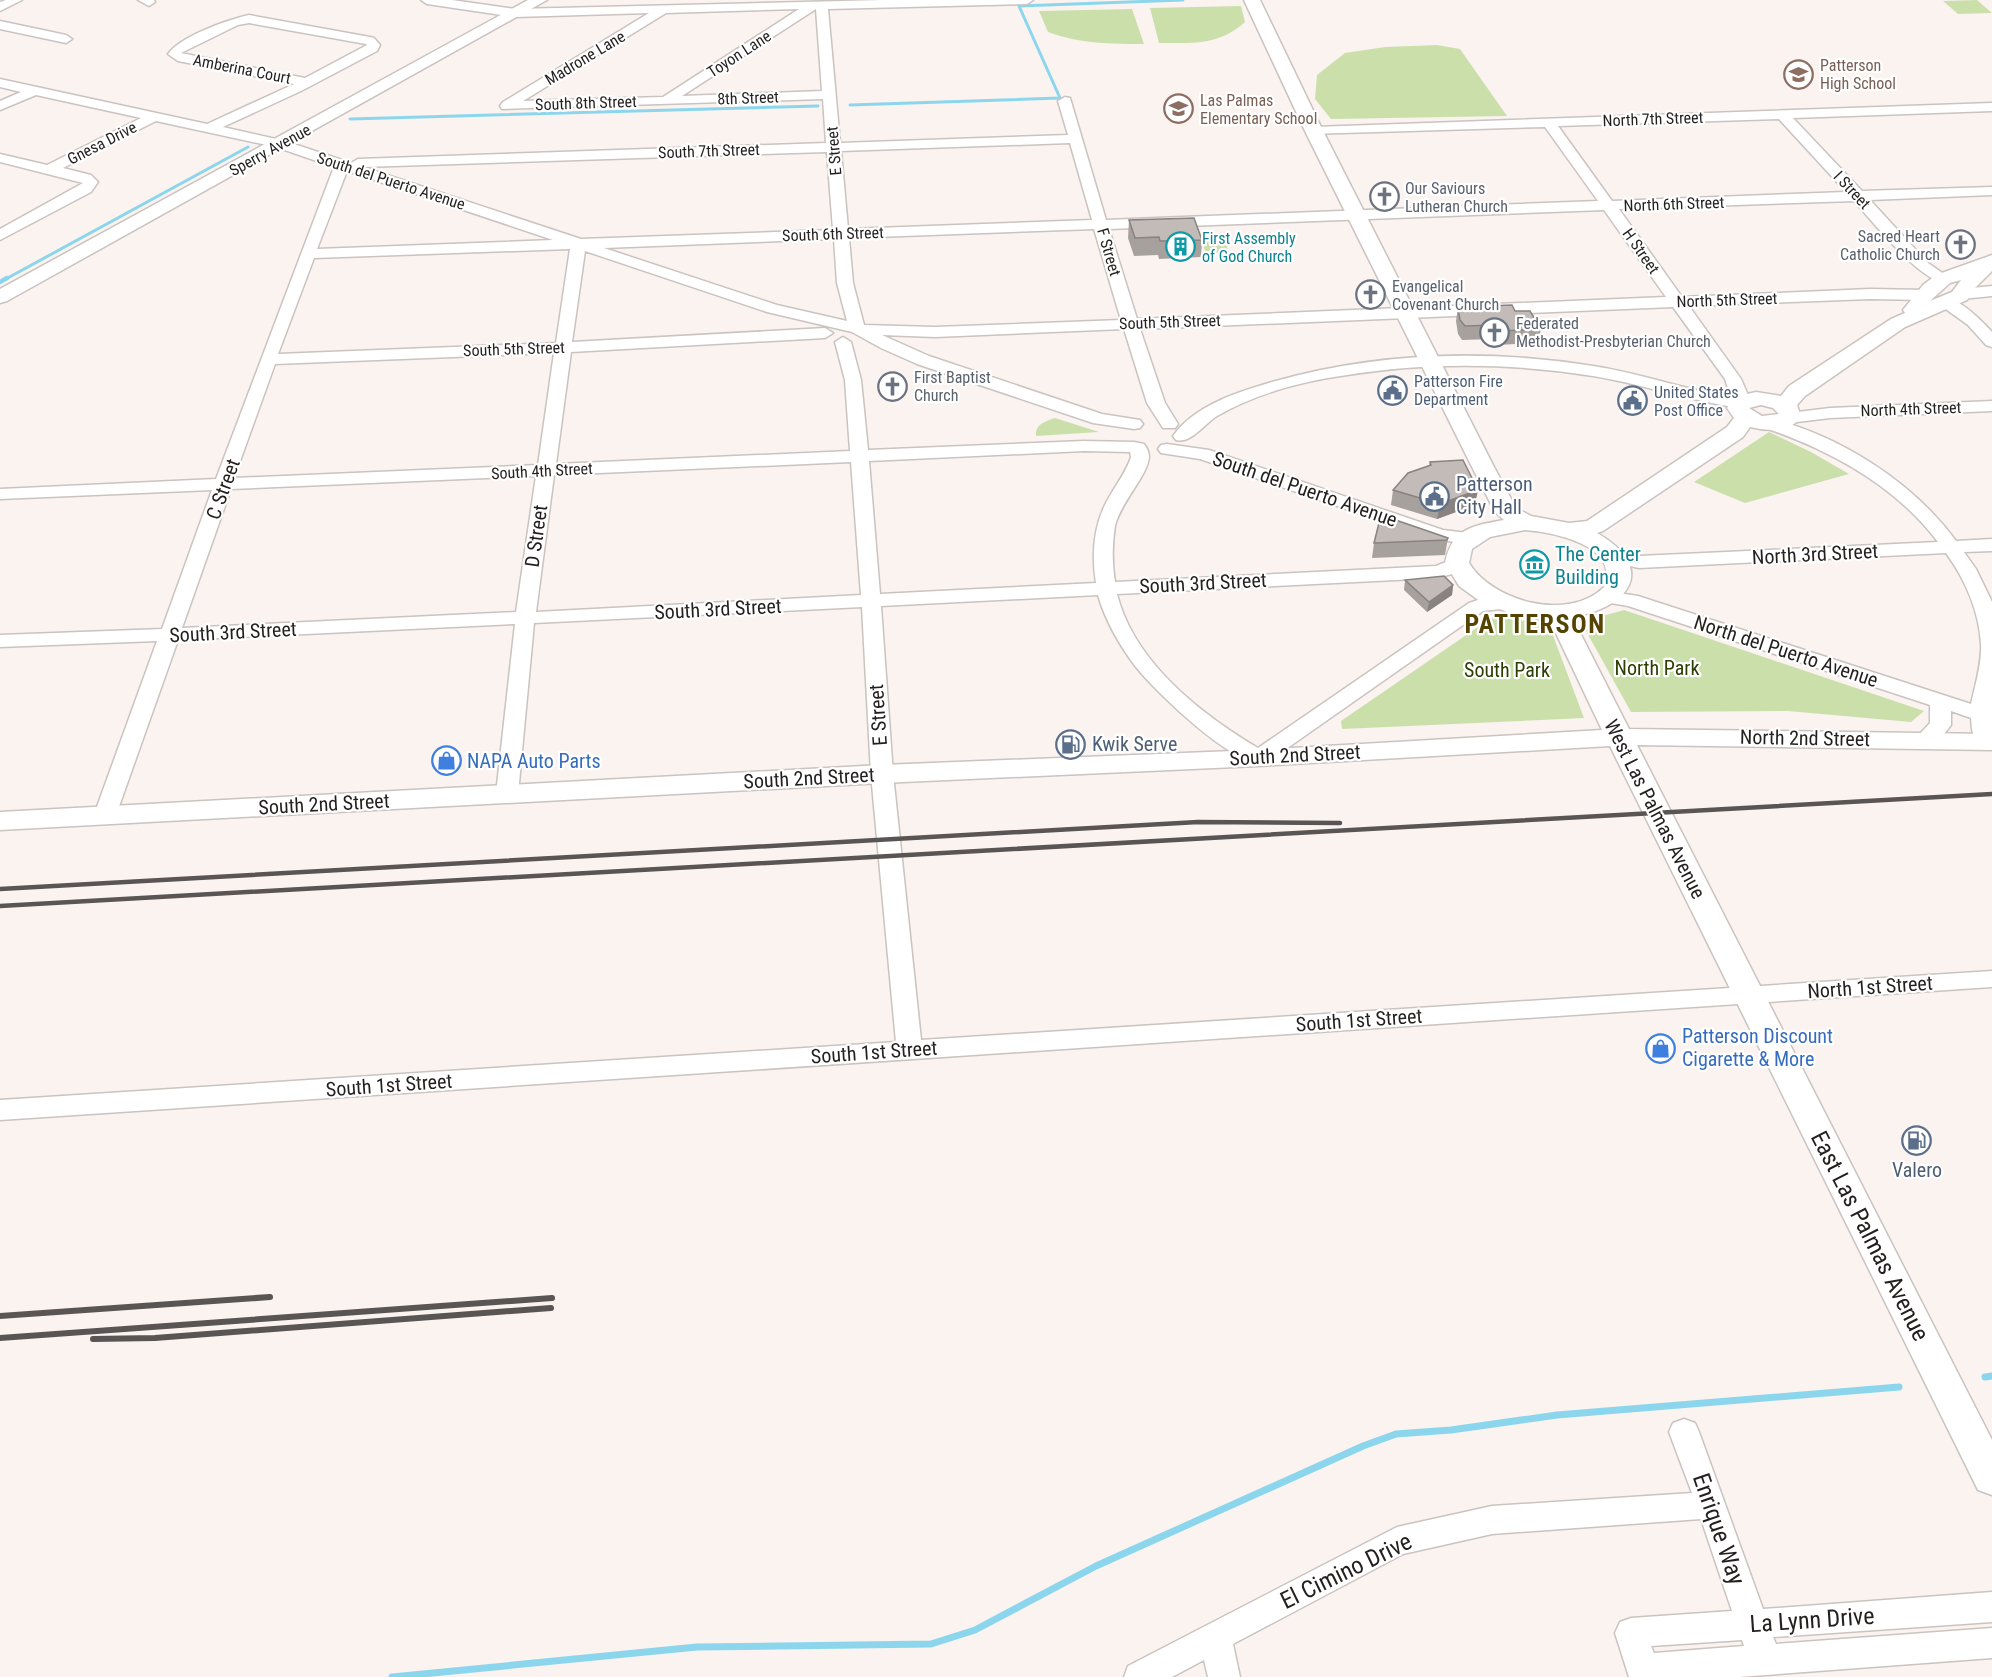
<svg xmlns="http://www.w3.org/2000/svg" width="1992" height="1677" font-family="'Roboto Condensed',sans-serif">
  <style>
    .green { fill: #cbdfab }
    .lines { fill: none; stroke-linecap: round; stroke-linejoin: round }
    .stream-far2 { stroke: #8cd6ed; stroke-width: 3 }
    .stream-far1 { stroke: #8cd6ed; stroke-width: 4.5 }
    .stream { stroke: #8cd6ed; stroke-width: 7 }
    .minor-casing { stroke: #cac3c0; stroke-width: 3 }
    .major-casing { stroke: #cac3c0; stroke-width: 3 }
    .minor { fill: #fff; fill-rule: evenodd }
    .major { fill: #fff; fill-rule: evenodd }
    .rail-far1 { stroke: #595554; stroke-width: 4.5 }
    .rail { stroke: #595554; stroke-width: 6 }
    .wall { fill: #a7a19e }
    .shaded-wall { fill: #888381 }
    .building { fill: #c2bbb8; stroke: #888381; stroke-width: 1.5 }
    .labels { text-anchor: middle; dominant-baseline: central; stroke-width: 4.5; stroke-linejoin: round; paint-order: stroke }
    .far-street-label { font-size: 16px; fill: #221f1e; stroke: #fff }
    .far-education-label { font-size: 16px; fill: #785e54; stroke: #fff; text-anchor: start }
    .far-worship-label { font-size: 16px; fill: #5b616d; stroke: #fff; text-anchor: start }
    .far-culture-label { font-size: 16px; fill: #0d838f; stroke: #fff; text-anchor: start }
    .far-service-label { font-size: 16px; fill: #4e5e75; stroke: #fff; text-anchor: start }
    .service-label { font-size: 20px; fill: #4e5e75; stroke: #fff; text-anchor: start }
    .street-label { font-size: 20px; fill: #221f1e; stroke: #fff }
    .culture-label { font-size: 20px; fill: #0d838f; stroke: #fff; text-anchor: start }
    .park-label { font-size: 20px; fill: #2c3e00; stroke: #fff }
    .shop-label { font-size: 20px; fill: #366cbe; stroke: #fff; text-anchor: start }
    .near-street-label { font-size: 24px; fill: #221f1e; stroke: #fff }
    .district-label { font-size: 26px; font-weight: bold; letter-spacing: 1.5px; fill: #554401; stroke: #fff }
  </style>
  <rect width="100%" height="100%" fill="#faf3f0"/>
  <path class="green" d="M1977,0l15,13 -34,1 -15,-13z
    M1241,6l4,16c-27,24 -52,21 -86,21l-9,-35z
    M1132,9l12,35c-33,0 -64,0 -96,-12l-9,-21z
    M1437,45l23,4 47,67 -176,3 -16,-20 2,-24 28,-22 40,-6z
    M1222,233l7,20 -23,1 -6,-20z
    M1055,418l44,14 -63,4c-1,-12 10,-15 19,-18z
    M1769,432l42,20 38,22 -104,29 -51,-21z
    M1624,610l300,101 -13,11 -123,-11 -157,1 -50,-90z
    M1494,616l55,9 35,93 -242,11 -1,-8z"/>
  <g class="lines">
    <path class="stream-far2" d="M850,105l210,-7 -41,-92 164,-6
      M350,119l468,-13
      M4,280l244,-133"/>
    <path class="stream-far1" d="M0,282l7,-4"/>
    <path class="stream" d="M1985,1377l7,-1
      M392,1677l305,-30 234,-3 44,-14 121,-64 267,-120 33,-12 55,-4 106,-15 342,-28"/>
    <defs>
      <path id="minor" d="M6,0h16l-22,11v-9z
        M138,0h16l1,2 -6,4z
        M421,0h31l63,9 367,-9h151l-6,4 -199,5 12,134 228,-8 -10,-34 7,-4 5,1 36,122 492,-19 -53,-74 -236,7 -2,-3 2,-3 5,-1 678,-24v8l-199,7 69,73 130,-4v8l-122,5 58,63 23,16 -2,3c-25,6 -78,-63 -95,-81l-235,8 63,88 188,-8 56,1 8,5 -8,5 -56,-1 -181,7 52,73 10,23c-7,9 -19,5 -29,3 -44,-8 -86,-22 -129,-29 -82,-13 -165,-14 -246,-1 -44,6 -92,19 -130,41 -13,8 -26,28 -41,24l-3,-4c22,-31 65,-44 99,-54 105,-30 214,-33 321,-16 47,7 92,24 138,31l-6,-18 -52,-72 -533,22 25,74 13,21 -3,4h-12l-16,-25 -23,-74 -189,8 -53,-2 47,21 173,58 38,6 3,4 -3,4 -6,1 -41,-6 -176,-59 -36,-16 -29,-16 -85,-20 -182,-61 -13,91 253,-14 8,5 -8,5 -254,14 -15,112 294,-13 -5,-71 -10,-38 8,-5 8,5 10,38 7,70 216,-9 50,1 10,2c3,4 5,9 5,13 -1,18 -29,46 -34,69 -3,19 -3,37 0,56l321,-16 20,-8 7,2 3,4c-7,10 -19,11 -30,14l-319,16c17,68 84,120 141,154l211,-145 18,-6 23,3 3,4 -3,4 -27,3 -217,152c-30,7 -111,-72 -130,-96 -16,-21 -31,-47 -38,-72l-217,11 12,168 28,266 1071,-69v16l-1992,133v-20l896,-58 -25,-268 -9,-167 -328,16 -16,171 -3,5 -8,2 -8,-2 -3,-5 19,-170 -337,16 -62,175 -3,5 -8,2 -8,-2 -3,-5 63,-174 -157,6v-12l162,-6 50,-139 -212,9v-10l216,-10 118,-312 -58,-20 -120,-26 -93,47 28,7 7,7 -7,10 -91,48v-11l83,-46 -83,-21v-8l47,11 94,-47 -105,-23 -36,15v-9l21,-9 -21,-5v-8l207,45 87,-40 -116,-23 -10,-7c13,-18 59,-34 81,-39l121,22 4,1 6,7 -3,6 -76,40 -78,36 62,14 66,22 7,-4 468,-16 -3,-44 -321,10 -2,-3 3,-4 146,-89 -134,4 -88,-13zM799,9l-136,88 -140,4 143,-88zM816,9l6,82 -140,5zM249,23l117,21 1,1 -62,33 -124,-25 57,-28zM1779,119l67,73 -234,9 -54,-75zM1070,143l22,77 -244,9 -7,-78zM827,152l6,78 -252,9 -218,-72zM347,171l206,69 -236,9zM1604,210l62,87 -529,22 -28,-90zM1094,229l27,91 -186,7 -71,-2 -11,-42 -4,-45zM834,239l3,44 10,38 -70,-16 -173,-57zM570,249l-14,94 -278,11 36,-96zM554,353l-16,112 -304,13 41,-114zM1084,451l46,1 1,5c-4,13 -13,25 -20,37 -17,27 -20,58 -15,89l-216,11 -11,-133zM851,462l10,133 -325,17 18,-137zM536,476l-20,136 -334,16 49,-139z
        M0,21l66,14 6,4 -6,4 -66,-14z
        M1992,286v10l-30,3 -8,-5 8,-5z
        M1946,297c17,5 34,22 46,35v15l-6,-2 -18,-20 -28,-20 -2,-3 2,-3z
        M1992,401v10l-162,7 -41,5 -6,-1 -3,-4 3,-4 6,-1 41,-5z
        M1768,418c71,17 145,64 188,123l36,-2v12l-28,1 12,17 16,33v145h-14l-6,-17 -1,-12 -20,-7v14c-9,12 -18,23 -34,20l-3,-5 16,-17v-18l-302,-99 -29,-5 -3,-4 3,-4 7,-2 32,5 333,108c4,-19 11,-40 10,-60 -2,-33 -16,-65 -35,-91l-307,15 -34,-7 -3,-4 3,-4 7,-2 27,5 299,-14c-43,-57 -110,-93 -176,-115l-3,-4 3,-4z
        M1167,444l42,6 234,80 33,4 2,4 -2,4 -7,2 -36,-5 -233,-80 -39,-6 -3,-4 3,-4z
        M1684,1419l11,4 4,9 64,177 229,-17v30l-219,15 3,7 216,-16v30l-253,19h-110l-14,-44 5,-11 11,-4 101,-7 -31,-92 -209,15 -89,20 -170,90 7,33h-32l-4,-17 -32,17h-48l4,-11 269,-139 95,-21 200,-13 -23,-61 4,-9zM1742,1640l2,6 -90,7 -3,-7z"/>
      <path id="major" d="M528,0h19l-540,301 -7,2v-14z
        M1244,0h16l63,131 171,336 22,41 15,8 38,7 18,-2 140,-94 7,-9 -7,-10 7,-11 22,-5 25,4 8,-10 102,-67 14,-6 -2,-3 20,-25 13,-10 56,-20v16l-18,18 -7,11 -62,27 -100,69 -8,9 4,12c-11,16 -35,14 -51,10l-7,10 -140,94 -6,2c61,35 33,75 -25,84l57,112 363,5v16l-355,-5 355,695v55l-14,-5 -368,-744 -352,20 -376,17 -882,47v-18l882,-47 376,-15 344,-20 -49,-103 -17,-9 -26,-5 -29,-11 -22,-16 -14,-23c7,-35 27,-37 59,-43l-9,-8 -23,-45 -167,-336zM1961,280l-9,12 -22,9 20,-18zM1761,405l12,3 6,6 -17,2 -13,-8zM1525,530c27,2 96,15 79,57 -35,35 -111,15 -135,-24l3,-14 18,-12z"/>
    </defs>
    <use href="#minor" class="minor-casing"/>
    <use href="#major" class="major-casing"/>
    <use href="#minor" class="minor"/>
    <use href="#major" class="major"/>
    <path class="rail-far1" d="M0,889l1198,-67 142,1
      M0,906l1992,-112"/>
    <path class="rail" d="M0,1316l270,-19
      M0,1338l552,-40
      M93,1339l62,-1 396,-30"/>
  </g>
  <path class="wall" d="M1129,220l73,20 -1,17 -42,2 -1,-4 -24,1 -6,-18z
    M1458,307l57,4 26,18 -3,14 -41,2 -3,-6 -32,1 -4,-6 -2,-13z
    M1430,462l45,43 -38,14 -46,-14 2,-15 36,-24z
    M1448,538l-3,17 -73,3 2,-15z
    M1405,580l48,5 -1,10 -25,17 -23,-22z"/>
  <path class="shaded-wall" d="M1478,490l-3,15 -38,14 3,-15z
    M1453,585l-1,10 -25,17 2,-10z"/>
  <path class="building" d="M1194,218l8,22 -42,1 -1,-4 -24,1 -6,-18z
    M1512,305l3,6h15l11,18 -41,2 -4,-6 -31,1 -5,-6 -2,-13z
    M1463,460l15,30 -38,14 -47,-14 15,-17 23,-8 -1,-3z
    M1381,515l67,23 -1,2 -73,3z
    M1444,576l9,9 -24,17 -24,-22z"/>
  <defs>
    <symbol id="school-ring" viewBox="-11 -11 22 22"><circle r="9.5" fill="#fff" stroke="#8d6e63" stroke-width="1.5"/><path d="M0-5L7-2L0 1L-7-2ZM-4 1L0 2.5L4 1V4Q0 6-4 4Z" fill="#8d6e63"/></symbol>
    <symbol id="church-ring" viewBox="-11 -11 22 22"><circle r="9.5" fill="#fff" stroke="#6b7280" stroke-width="1.5"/><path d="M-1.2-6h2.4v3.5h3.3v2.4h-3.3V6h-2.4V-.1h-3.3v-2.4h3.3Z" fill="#6b7280"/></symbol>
    <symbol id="building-ring" viewBox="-11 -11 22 22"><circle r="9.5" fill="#fff" stroke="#0f9aa8" stroke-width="1.5"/><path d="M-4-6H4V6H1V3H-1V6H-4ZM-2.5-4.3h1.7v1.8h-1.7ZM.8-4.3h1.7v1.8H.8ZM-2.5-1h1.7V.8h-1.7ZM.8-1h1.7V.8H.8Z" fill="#0f9aa8"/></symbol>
    <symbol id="civic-ring" viewBox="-11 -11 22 22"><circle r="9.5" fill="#fff" stroke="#5c6f8a" stroke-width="1.5"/><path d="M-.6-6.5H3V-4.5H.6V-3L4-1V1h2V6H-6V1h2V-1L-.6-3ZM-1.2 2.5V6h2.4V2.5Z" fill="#5c6f8a"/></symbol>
    <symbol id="museum-ring" viewBox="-11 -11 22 22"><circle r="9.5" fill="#fff" stroke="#0f9aa8" stroke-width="1.5"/><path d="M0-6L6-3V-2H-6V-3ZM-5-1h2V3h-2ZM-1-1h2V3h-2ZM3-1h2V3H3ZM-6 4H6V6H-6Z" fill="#0f9aa8"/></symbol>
    <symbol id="fuel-ring" viewBox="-11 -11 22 22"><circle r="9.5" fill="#fff" stroke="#5c6f8a" stroke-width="1.5"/><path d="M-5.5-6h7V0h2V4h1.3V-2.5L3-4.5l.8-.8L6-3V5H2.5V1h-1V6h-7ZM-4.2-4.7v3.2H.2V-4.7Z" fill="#5c6f8a"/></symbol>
    <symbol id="shop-ring" viewBox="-11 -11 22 22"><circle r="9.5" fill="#fff" stroke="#3f7fe0" stroke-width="1.5"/><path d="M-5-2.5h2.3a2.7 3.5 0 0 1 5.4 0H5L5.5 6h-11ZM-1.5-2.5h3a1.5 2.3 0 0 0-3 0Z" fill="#3f7fe0"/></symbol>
  </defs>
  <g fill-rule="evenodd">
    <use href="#school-ring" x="1782" y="58" width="33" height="33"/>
    <use href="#school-ring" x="1162" y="92" width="33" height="33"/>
    <use href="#church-ring" x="1368" y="180" width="33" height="33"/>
    <use href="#church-ring" x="1944" y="228" width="33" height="33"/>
    <use href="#building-ring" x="1164" y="230" width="33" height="33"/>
    <use href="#church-ring" x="1354" y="278" width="33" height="33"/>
    <use href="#church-ring" x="1478" y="316" width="33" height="33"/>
    <use href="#church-ring" x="876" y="370" width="33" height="33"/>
    <use href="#civic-ring" x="1376" y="374" width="33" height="33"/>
    <use href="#civic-ring" x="1616" y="384" width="33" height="33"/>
    <use href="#civic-ring" x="1418" y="480" width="33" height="33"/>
    <use href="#museum-ring" x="1518" y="548" width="33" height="33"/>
    <use href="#fuel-ring" x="1054" y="728" width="33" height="33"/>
    <use href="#shop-ring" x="430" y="744" width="33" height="33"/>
    <use href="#shop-ring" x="1644" y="1032" width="33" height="33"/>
    <use href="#fuel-ring" x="1900" y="1124" width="33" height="33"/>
  </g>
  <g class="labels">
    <g class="far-street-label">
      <text transform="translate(739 54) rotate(-33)">Toyon Lane</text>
      <text transform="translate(585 58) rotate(-31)">Madrone Lane</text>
      <text transform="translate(242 69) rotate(11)">Amberina Court</text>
      <text transform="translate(748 98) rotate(-2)">8th Street</text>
      <text transform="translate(586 103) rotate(-2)">South 8th Street</text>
      <text transform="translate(1653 119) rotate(-2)">North 7th Street</text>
      <text transform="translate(102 143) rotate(-27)">Gnesa Drive</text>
      <text transform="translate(270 150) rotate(-29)">Sperry Avenue</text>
      <text transform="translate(709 151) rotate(-2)">South 7th Street</text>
      <text transform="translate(834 151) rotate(-95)">E Street</text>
      <text transform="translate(391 181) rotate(18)">South del Puerto Avenue</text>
      <text transform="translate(1852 190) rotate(47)">I Street</text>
      <text transform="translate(1674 204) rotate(-2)">North 6th Street</text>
      <text transform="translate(833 234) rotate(-2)">South 6th Street</text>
      <text transform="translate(1641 251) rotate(55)">H Street</text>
      <text transform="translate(1109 252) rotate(74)">F Street</text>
      <text transform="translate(1727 300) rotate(-2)">North 5th Street</text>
      <text transform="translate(1170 322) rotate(-2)">South 5th Street</text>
      <text transform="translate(514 349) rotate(-2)">South 5th Street</text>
      <text transform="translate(1911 409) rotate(-2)">North 4th Street</text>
      <text transform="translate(542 471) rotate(-3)">South 4th Street</text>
    </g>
    <g class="far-education-label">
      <text x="1820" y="65">Patterson<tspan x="1820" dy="18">High School</tspan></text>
      <text x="1200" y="100">Las Palmas<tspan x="1200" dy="18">Elementary School</tspan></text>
    </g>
    <g class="far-worship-label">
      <text x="1405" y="188">Our Saviours<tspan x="1405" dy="18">Lutheran Church</tspan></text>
      <text x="1940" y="236" text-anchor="end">Sacred Heart<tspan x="1940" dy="18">Catholic Church</tspan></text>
      <text x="1392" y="286">Evangelical<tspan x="1392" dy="18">Covenant Church</tspan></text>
      <text x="1516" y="323">Federated<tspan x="1516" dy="18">Methodist-Presbyterian Church</tspan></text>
      <text x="914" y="377">First Baptist<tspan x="914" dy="18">Church</tspan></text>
    </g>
    <g class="far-culture-label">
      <text x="1202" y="238">First Assembly<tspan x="1202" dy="18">of God Church</tspan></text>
    </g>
    <g class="far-service-label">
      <text x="1414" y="381">Patterson Fire<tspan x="1414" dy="18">Department</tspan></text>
      <text x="1654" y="392">United States<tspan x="1654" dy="18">Post Office</tspan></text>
    </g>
    <g class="service-label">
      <text x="1456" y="484">Patterson<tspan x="1456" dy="23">City Hall</tspan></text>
      <text x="1092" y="744">Kwik Serve</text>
      <text x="1917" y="1170" text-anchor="middle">Valero</text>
    </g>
    <g class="street-label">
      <text transform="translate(223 489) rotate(-70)">C Street</text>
      <text transform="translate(1305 489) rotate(19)">South del Puerto Avenue</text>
      <text transform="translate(536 536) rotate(-82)">D Street</text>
      <text transform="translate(1815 554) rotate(-3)">North 3rd Street</text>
      <text transform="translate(1203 583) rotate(-3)">South 3rd Street</text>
      <text transform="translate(718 609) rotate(-3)">South 3rd Street</text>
      <text transform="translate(233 632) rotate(-3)">South 3rd Street</text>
      <text transform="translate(1786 651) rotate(18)">North del Puerto Avenue</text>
      <text transform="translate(878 715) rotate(-94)">E Street</text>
      <text transform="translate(1805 738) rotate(1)">North 2nd Street</text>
      <text transform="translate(1295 755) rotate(-3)">South 2nd Street</text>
      <text transform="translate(809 778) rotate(-3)">South 2nd Street</text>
      <text transform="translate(324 804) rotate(-3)">South 2nd Street</text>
      <text transform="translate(1655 809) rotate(63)">West Las Palmas Avenue</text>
      <text transform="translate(1870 987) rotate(-4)">North 1st Street</text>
      <text transform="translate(1359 1020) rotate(-4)">South 1st Street</text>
      <text transform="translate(874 1052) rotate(-4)">South 1st Street</text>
      <text transform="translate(389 1085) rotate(-4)">South 1st Street</text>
    </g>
    <g class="culture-label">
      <text x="1555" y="554">The Center<tspan x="1555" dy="23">Building</tspan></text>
    </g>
    <g class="park-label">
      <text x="1657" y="668">North Park</text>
      <text x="1507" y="670">South Park</text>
    </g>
    <g class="shop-label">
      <text x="467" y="761">NAPA Auto Parts</text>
      <text x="1682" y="1036">Patterson Discount<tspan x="1682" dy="23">Cigarette &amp; More</tspan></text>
    </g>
    <g class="near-street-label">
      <text transform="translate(1870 1236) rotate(63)">East Las Palmas Avenue</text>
      <text transform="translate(1719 1529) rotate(71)">Enrique Way</text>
      <text transform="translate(1346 1571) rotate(-26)">El Cimino Drive</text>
      <text transform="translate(1812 1620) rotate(-4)">La Lynn Drive</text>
    </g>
    <g class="district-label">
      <text x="1535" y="624">PATTERSON</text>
    </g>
  </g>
</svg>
